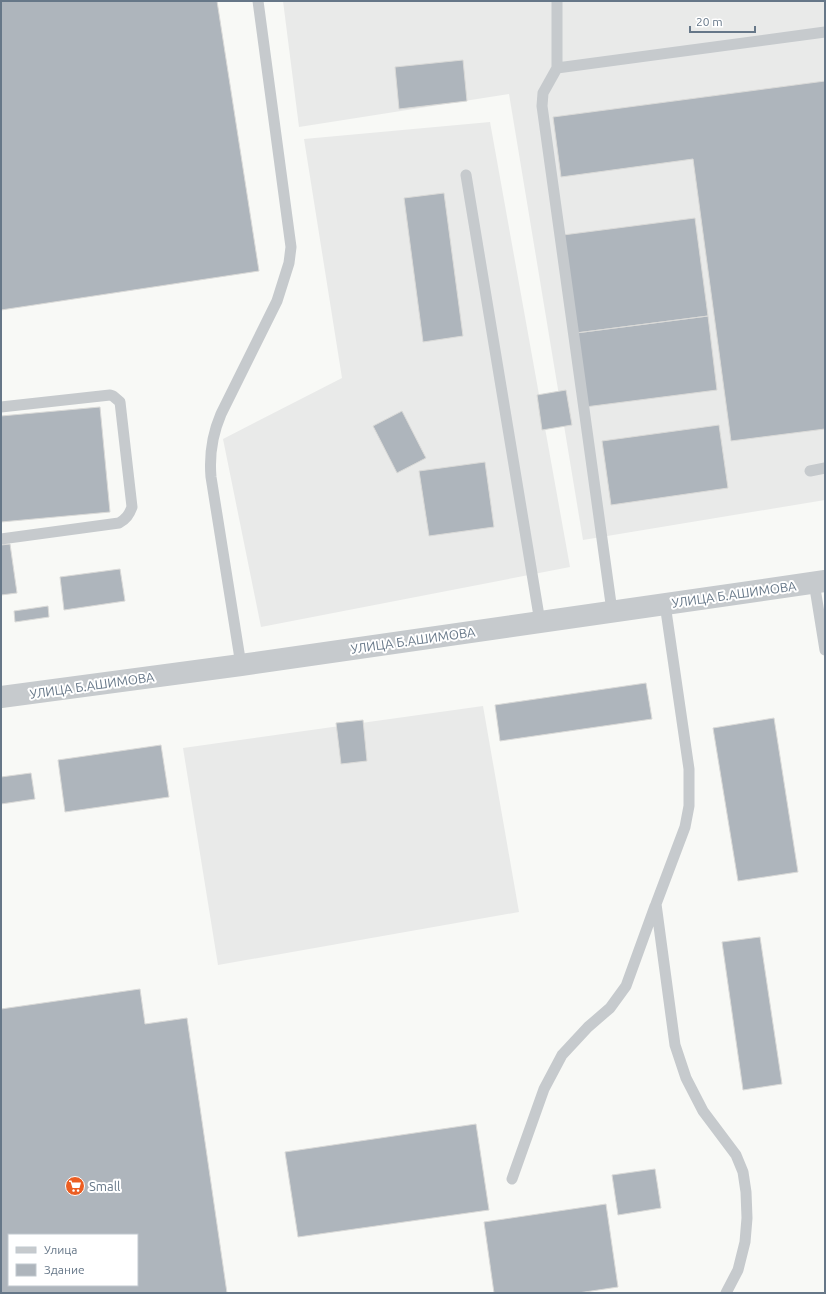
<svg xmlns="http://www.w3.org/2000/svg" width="826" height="1294" font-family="Ubuntu,sans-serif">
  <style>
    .built { fill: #e9eae9 }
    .building { fill: #aeb5bc; stroke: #dadad8; fill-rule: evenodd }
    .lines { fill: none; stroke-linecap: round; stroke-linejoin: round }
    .service { stroke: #c6cacd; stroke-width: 11 }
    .tertiary { stroke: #c6cacd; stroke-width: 22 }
    .labels { text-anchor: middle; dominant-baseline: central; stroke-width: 4; stroke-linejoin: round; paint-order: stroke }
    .street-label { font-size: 13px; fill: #678; stroke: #fff }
    .poi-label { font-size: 13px; fill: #678; stroke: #fff; text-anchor: start }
  </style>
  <rect width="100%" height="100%" fill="#f8f9f6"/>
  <path class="built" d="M283,1h542v499l-242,40 -74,-446 -210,33z
    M490,122l80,445 -309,60 -38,-188 119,-61 -38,-239z
    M483,706l36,206 -301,53 -35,-217z"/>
  <path class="building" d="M1,1h216l42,270 -258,39z
    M463,60l4,41 -68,8 -4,-42z
    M825,81v348l-94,12 -38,-282 -132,18 -8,-60z
    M444,193l19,143 -40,6 -19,-144z
    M695,218l13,98 -132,17 -13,-98z
    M708,316l9,74 -132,17 -9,-74z
    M566,390l6,35 -30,5 -5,-35z
    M100,407l10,105 -109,10v-106z
    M402,411l24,47 -29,15 -24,-47z
    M719,425l9,63 -117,17 -9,-64z
    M485,462l9,65 -65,9 -10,-65z
    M10,544l7,49 -16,2v-50z
    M120,569l5,32 -61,9 -4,-33z
    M48,606l1,11 -34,5 -1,-11z
    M646,683l6,36 -152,22 -5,-36z
    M774,718l24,154 -60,9 -25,-153z
    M363,720l4,41 -26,3 -5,-41z
    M161,745l8,52 -104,15 -7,-52z
    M31,773l4,26 -34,5v-27z
    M760,937l22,147 -39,6 -21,-148z
    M140,989l5,35 42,-6 40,275h-226v-284zM9,1235h128v50h-128z
    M476,1124l13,86 -191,27 -13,-85z
    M655,1169l6,39 -43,7 -6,-40z
    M606,1204l12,83 -40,6h-84l-10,-71z"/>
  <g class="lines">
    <path class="service" d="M557,1v67
      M466,175l74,447
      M1,407l109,-12 3,1 7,6 12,105c-3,8 -6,12 -13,16l-118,16
      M810,471l15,-3
      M814,582l11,68
      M665,604l24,165v37l-4,21 -29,77 19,141 11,33 17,33 33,44 7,17 3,20 1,26 -2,24 -7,28 -12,23
      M612,611l-70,-505 1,-13 14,-25 268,-36
      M241,665l-30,-188c-2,-23 1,-42 10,-63l56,-113 12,-38 2,-16 -33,-246
      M512,1179l32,-90 18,-34 26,-28 22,-19 16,-22 29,-80"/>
    <path class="tertiary" d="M1,697l240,-32 584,-84"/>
  </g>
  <defs>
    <symbol id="supermarket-disc" viewBox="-11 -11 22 22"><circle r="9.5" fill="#ec5e22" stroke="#fff"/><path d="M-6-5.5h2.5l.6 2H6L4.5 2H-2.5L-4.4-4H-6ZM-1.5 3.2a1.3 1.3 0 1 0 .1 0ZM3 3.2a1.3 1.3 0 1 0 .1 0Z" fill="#fff"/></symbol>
  </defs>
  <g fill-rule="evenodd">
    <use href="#supermarket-disc" x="64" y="1175" width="22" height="22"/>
  </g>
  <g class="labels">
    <g class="street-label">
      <text transform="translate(734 594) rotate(-8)">УЛИЦА Б.АШИМОВА</text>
      <text transform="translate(413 640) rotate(-8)">УЛИЦА Б.АШИМОВА</text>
      <text transform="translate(92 685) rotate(-8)">УЛИЦА Б.АШИМОВА</text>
    </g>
    <g class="poi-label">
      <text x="89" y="1186">Small</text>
    </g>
  </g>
  <rect width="826" height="1294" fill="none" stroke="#667788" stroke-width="4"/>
  <rect x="8" y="1234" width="130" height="52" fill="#ffffff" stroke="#c2c9cf"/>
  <rect x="16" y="1247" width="20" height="6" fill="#c6cacd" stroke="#c2c9cf"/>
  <text x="44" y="1254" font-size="12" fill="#667788">Улица</text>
  <rect x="16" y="1264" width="20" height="12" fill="#aeb5bc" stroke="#c2c9cf"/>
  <text x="44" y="1274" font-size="12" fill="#667788">Здание</text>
  <path d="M690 26v6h65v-6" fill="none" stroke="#667788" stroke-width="2"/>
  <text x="696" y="26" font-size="12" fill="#667788" stroke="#ffffff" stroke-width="3" paint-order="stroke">20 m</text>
</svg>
